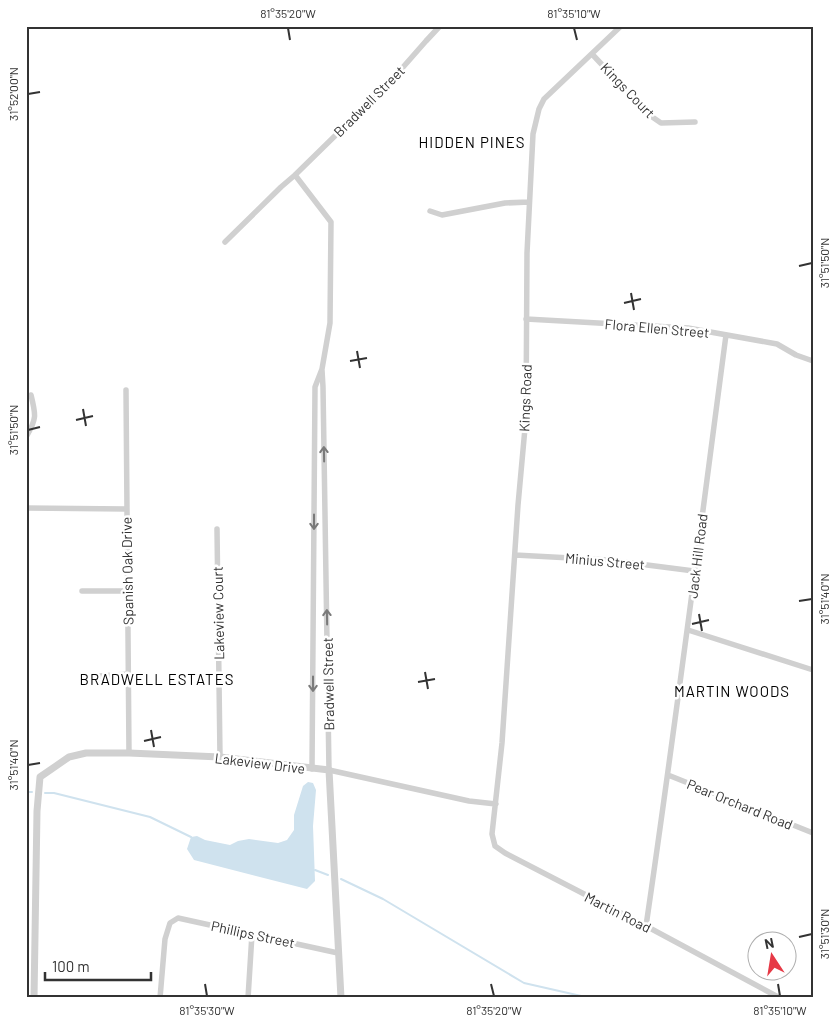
<svg xmlns="http://www.w3.org/2000/svg" width="839" height="1024" font-family="Barlow,sans-serif">
  <style>
    .water { fill: #cfe2ee }
    .lines { fill: none; stroke-linecap: round; stroke-linejoin: round }
    .stream { stroke: #cfe2ee; stroke-width: 2 }
    .minor { stroke: #d0d0d0; stroke-width: 5.5 }
    .tertiary { stroke: #d0d0d0; stroke-width: 7 }
    .oneway { stroke: #7a7a7a }
    .ticks { fill: none; stroke: #333; stroke-width: 2 }
    .labels { text-anchor: middle; dominant-baseline: central; stroke-width: 5; stroke-linejoin: round; paint-order: stroke }
    .street-label { font-size: 14px; fill: #333; stroke: #fff }
    .neighbourhood-label { font-size: 15px; letter-spacing: 1px; fill: #000; stroke: #fff }
    .neatline { fill: none; stroke: #333; stroke-width: 2 }
    .ticks-label { font-size: 12px; text-anchor: middle; fill: #333 }
  </style>
  <rect width="100%" height="100%" fill="#fff"/>
  <path class="water" d="M308,782l5,1 3,7 -3,36 2,55 -8,8 -113,-29 -7,-11 4,-12 6,-1 8,4 25,5 8,-4 11,-2 29,4 9,-3 7,-10v-15l9,-29z"/>
  <g class="lines">
    <path class="stream" d="M26,303l2,37
      M26,792h6
      M45,793h9l96,24 41,20
      M315,870l13,5
      M341,879l42,20 141,84 66,15"/>
    <path class="minor" d="M621,26l-77,73 -5,10 -6,25 -6,119 -1,164 -8,88 -16,238 -10,91 3,12 10,7 141,73 134,72
      M592,54l56,60 13,9 34,-1
      M430,211l12,4 63,-12 24,-1
      M225,242l56,-55 14,-12
      M526,319l162,9 89,16 19,11 17,6
      M322,370l1,17 6,383 140,31 27,3
      M126,390l3,363
      M26,437c11,-18 10,-22 5,-42
      M26,508l100,1
      M217,529l3,228
      M515,555l93,5 86,11
      M82,591h45
      M688,630l125,40
      M86,677l43,-3
      M312,769l3,-382 7,-18 8,-46 1,-101 -36,-47 95,-93 36,-41 14,-15
      M668,775l145,58
      M646,926c29,-197 54,-394 80,-591
      M160,998l5,-59 5,-16 8,-5 160,35
      M248,998l4,-64"/>
    <path class="tertiary" d="M34,998l3,-187 3,-34 29,-20 17,-4h43l91,4 109,13 12,228"/>
  </g>
  <defs><path id="oneway-shaft" d="M-6 0H5M1.5-3L5.5 0L1.5 3" fill="none" stroke-width="1.6" stroke-linecap="round" stroke-linejoin="round" transform="scale(1.25)"/></defs>
  <g class="oneway">
    <use href="#oneway-shaft" transform="translate(324 454) rotate(-91)"/>
    <use href="#oneway-shaft" transform="translate(314 522) rotate(90)"/>
    <use href="#oneway-shaft" transform="translate(327 617) rotate(-91)"/>
    <use href="#oneway-shaft" transform="translate(313 684) rotate(90)"/>
  </g>
  <path class="ticks" d="M288,28l2,12M574,28l3,12M28,94l12,-2M799,266l13,-3M631,293l3,17M624,303l17,-4M357,351l3,17M350,361l17,-3M83,409l3,17M76,420l17,-4M28,430l12,-3M799,601l13,-2M699,614l3,17M692,624l17,-4M425,672l3,17M418,682l17,-3M151,730l3,17M144,741l17,-4M28,765l12,-2M799,937l13,-3M205,984l2,12M491,984l3,12M778,984l2,12"/>
  <g class="labels">
    <g class="street-label">
      <text transform="translate(628 90) rotate(46)">Kings Court</text>
      <text transform="translate(369 101) rotate(-45)">Bradwell Street</text>
      <text transform="translate(657 328) rotate(5)">Flora Ellen Street</text>
      <text transform="translate(525 398) rotate(-88)">Kings Road</text>
      <text transform="translate(697 556) rotate(-83)">Jack Hill Road</text>
      <text transform="translate(605 561) rotate(5)">Minius Street</text>
      <text transform="translate(127 571) rotate(-91)">Spanish Oak Drive</text>
      <text transform="translate(218 613) rotate(-91)">Lakeview Court</text>
      <text transform="translate(328 684) rotate(-91)">Bradwell Street</text>
      <text transform="translate(260 763) rotate(7)">Lakeview Drive</text>
      <text transform="translate(740 804) rotate(22)">Pear Orchard Road</text>
      <text transform="translate(618 912) rotate(27)">Martin Road</text>
      <text transform="translate(253 934) rotate(12)">Phillips Street</text>
    </g>
    <g class="neighbourhood-label">
      <text x="472" y="142">HIDDEN PINES</text>
      <text x="157" y="679">BRADWELL ESTATES</text>
      <text x="732" y="691">MARTIN WOODS</text>
    </g>
  </g>
  <rect width="839" height="1024" fill="none" stroke="#ffffff" stroke-width="55"/>
  <g transform="translate(772 956) rotate(348)"><circle r="24" fill="#ffffff" stroke="#adadad"/>
  <path d="M0-4L9 19L0 12L-9 19Z" fill="#e63946"/>
  <text y="-8" font-size="14" font-weight="bold" text-anchor="middle" fill="#333333">N</text>
  </g>
  <path d="M45 972v8h106v-8" fill="none" stroke="#333333" stroke-width="2.5"/>
  <text x="52" y="972" font-size="15" fill="#333333" stroke="#ffffff" stroke-width="4" paint-order="stroke">100 m</text>
  <rect x="28" y="28" width="784" height="968" class="neatline"/>
  <g class="ticks-label">
    <text x="288" y="18">81°35'20"W</text>
    <text x="574" y="18">81°35'10"W</text>
    <text transform="translate(14 94) rotate(-90)" y="4">31°52'00"N</text>
    <text transform="translate(825 263) rotate(-90)" y="4">31°51'50"N</text>
    <text transform="translate(14 430) rotate(-90)" y="4">31°51'50"N</text>
    <text transform="translate(825 599) rotate(-90)" y="4">31°51'40"N</text>
    <text transform="translate(14 765) rotate(-90)" y="4">31°51'40"N</text>
    <text transform="translate(825 934) rotate(-90)" y="4">31°51'30"N</text>
    <text x="207" y="1015">81°35'30"W</text>
    <text x="494" y="1015">81°35'20"W</text>
    <text x="780" y="1015">81°35'10"W</text>
  </g>
</svg>
